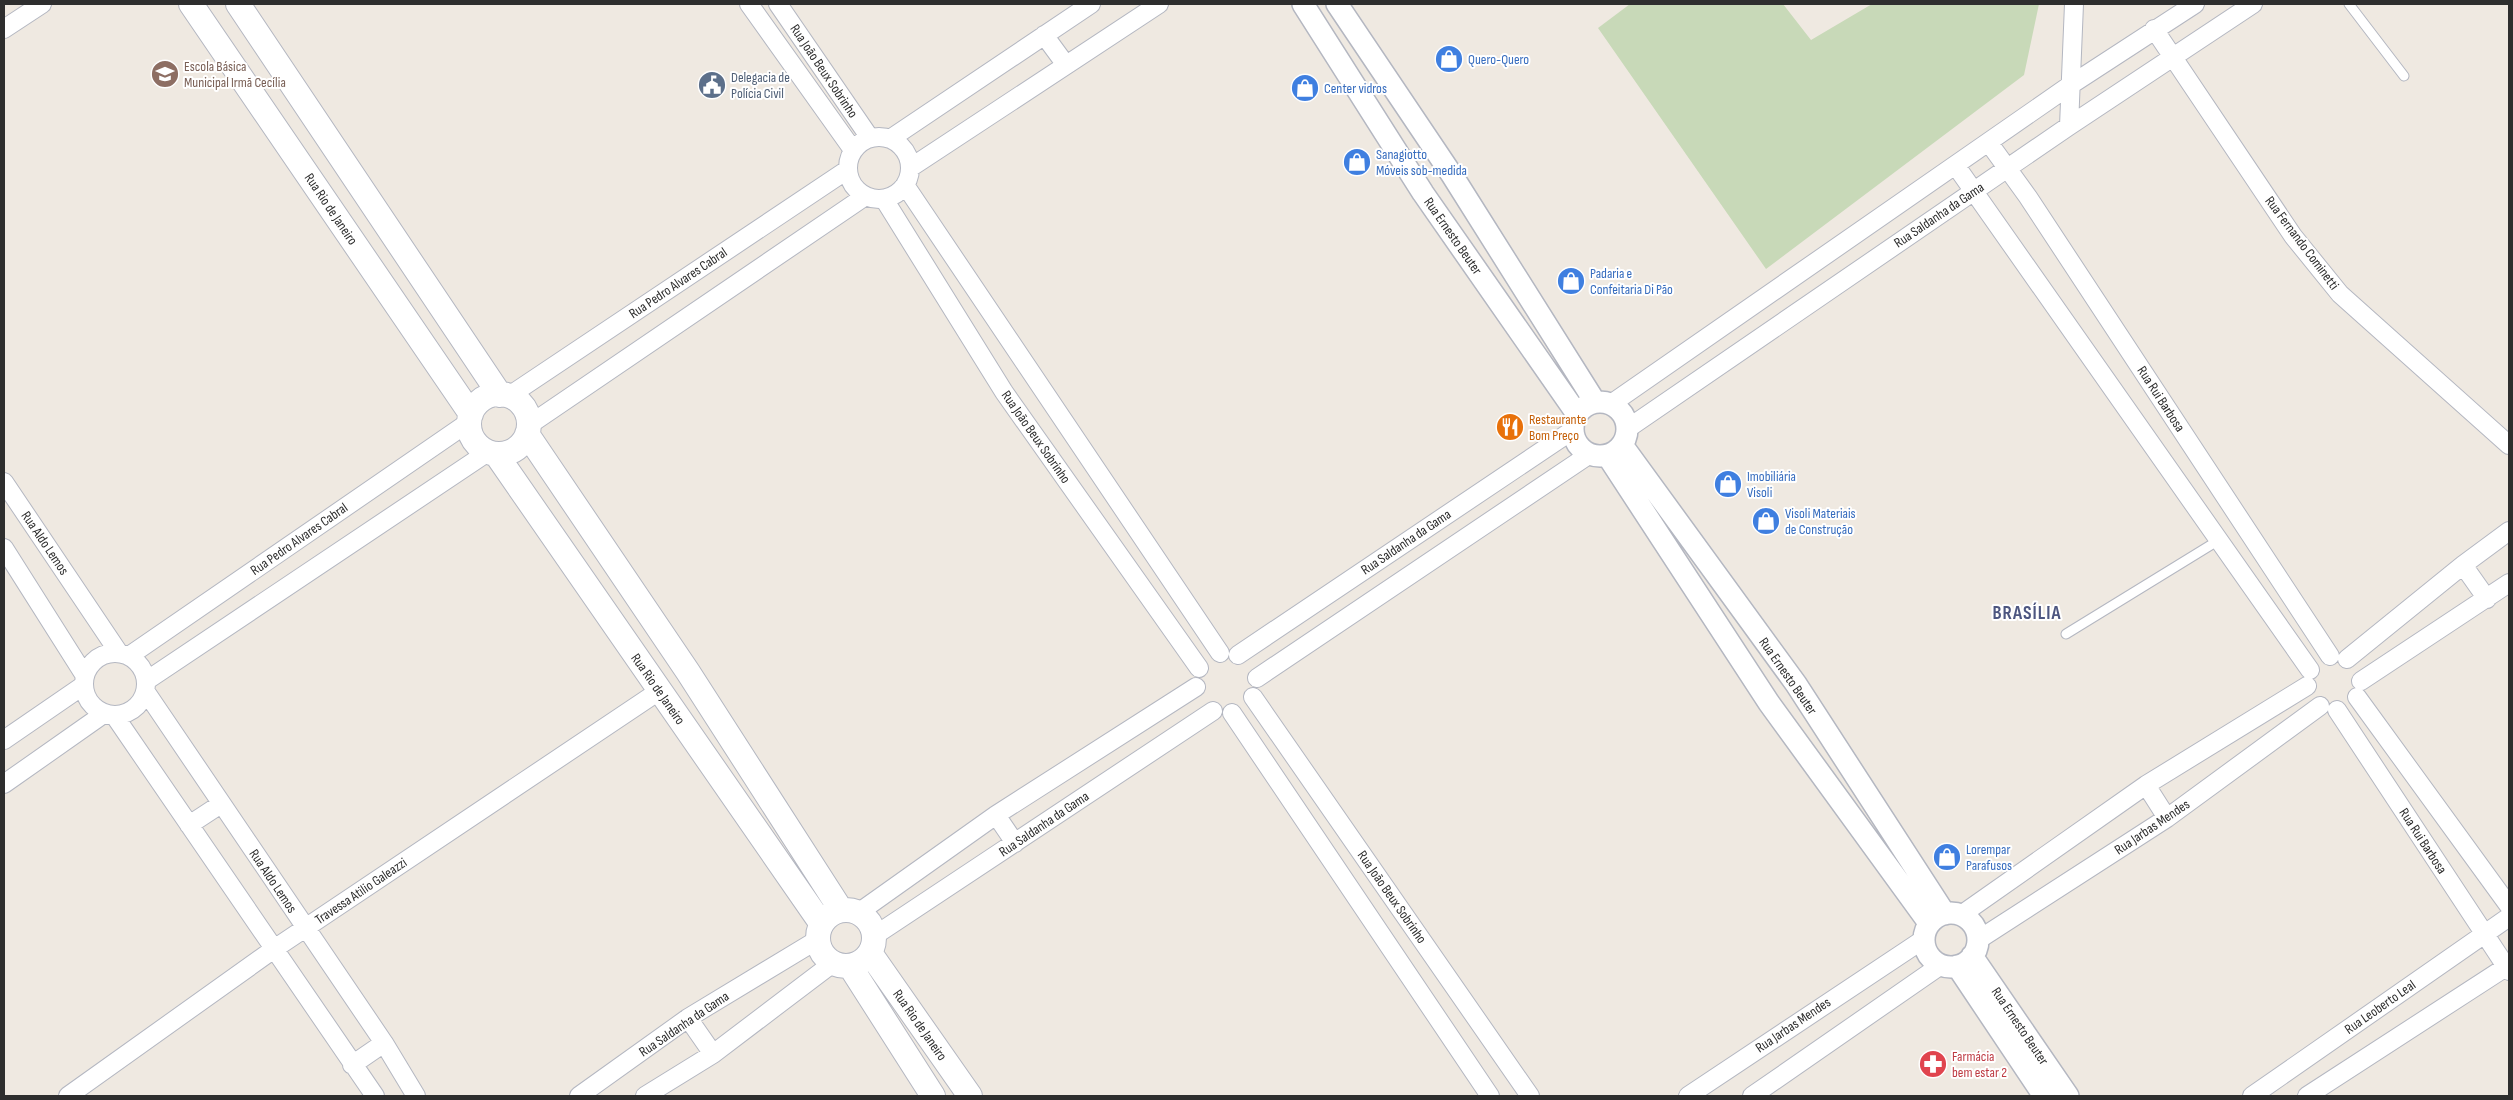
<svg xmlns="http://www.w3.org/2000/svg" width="2513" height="1100" font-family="'Sofia Sans Condensed',sans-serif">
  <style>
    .cemetery { fill: #c8d9b8 }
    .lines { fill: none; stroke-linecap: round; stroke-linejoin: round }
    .service-casing { stroke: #b4b7c1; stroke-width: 11 }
    .minor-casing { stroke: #b4b7c1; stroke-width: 20 }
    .tertiary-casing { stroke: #b4b7c1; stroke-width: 24 }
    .secondary-casing { stroke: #b4b7c1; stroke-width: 26 }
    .service { stroke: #fff; stroke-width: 9 }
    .minor { stroke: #fff; stroke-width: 18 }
    .tertiary { stroke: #fff; stroke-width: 21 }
    .secondary { stroke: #fff; stroke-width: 24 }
    .labels { text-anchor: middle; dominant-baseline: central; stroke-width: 4; stroke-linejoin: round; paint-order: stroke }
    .shop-label { font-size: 14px; fill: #366cbe; stroke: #fff; text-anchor: start }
    .education-label { font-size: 14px; fill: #785e54; stroke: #fff; text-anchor: start }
    .street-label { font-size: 14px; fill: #2e2e2e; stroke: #fff }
    .service-label { font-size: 14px; fill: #4e5e75; stroke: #fff; text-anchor: start }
    .food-label { font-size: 14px; fill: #c56008; stroke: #fff; text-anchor: start }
    .health-label { font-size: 14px; fill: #be3a42; stroke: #fff; text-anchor: start }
    .district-label { font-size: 19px; font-weight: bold; letter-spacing: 1px; fill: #4d5680; stroke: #fff }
  </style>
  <rect width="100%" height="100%" fill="#efe9e1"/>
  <path class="cemetery" d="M1630,4h153l28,36 61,-36h167l-15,71 -258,194 -168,-241z"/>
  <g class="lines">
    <defs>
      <path id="service" d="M2349,4l55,72
        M2066,634l153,-94"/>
      <path id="minor" d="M749,4l104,146
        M778,4l92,134
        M4,29l38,-25
        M2154,29l139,207 47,58 169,151
        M1044,35l22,30
        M2069,126l5,-122
        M848 168a31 31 0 1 1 62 0a31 31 0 1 1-62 0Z
        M890,139l201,-135
        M1989,143l39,54 302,459
        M1956,166l354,504
        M910,168l249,-164
        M905,185l315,468
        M884,199l120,193 195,276
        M509,396l338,-226
        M1611,404l458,-318 126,-82
        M529,425l335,-228
        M1627,429l442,-303 184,-122
        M4,482l115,171
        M4,548l81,128
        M2463,565l24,34
        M84 684a31 31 0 1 1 62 0a31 31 0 1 1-62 0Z
        M1238,655l335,-225
        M129,656l340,-234
        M2347,659l116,-94 46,-34
        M1257,678l333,-224
        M146,681l342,-229
        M2361,681l148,-98
        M146,692l238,351 32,53
        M1253,697l277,399
        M2357,697l152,209
        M2337,710l172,261
        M1232,713l258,383
        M114,715l261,381
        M4,740l80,-55
        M4,784l101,-71
        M2146,785l21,33
        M996,815l19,28
        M189,825l32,-21
        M858,913l138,-98 200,-128
        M1961,915l185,-130 161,-99
        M874,936l339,-225
        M1978,940l189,-122 153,-112
        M688,1018l25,36
        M352,1065l32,-22
        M68,1096l206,-147 385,-258
        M579,1096l109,-78 129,-78
        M645,1096l68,-42 120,-91
        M1688,1096l236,-157
        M1752,1096l189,-131
        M2252,1096l257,-179
        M2307,1096l202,-131"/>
      <path id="tertiary" d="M1303,4l120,189 154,221
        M1337,4l115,171 143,227
        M1573 429a27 27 0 1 1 54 0a27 27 0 1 1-54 0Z
        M1622,445l174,239 149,230
        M1607,455l162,248 160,220
        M1924 940a27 27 0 1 1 54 0a27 27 0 1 1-54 0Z
        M1972,956l96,140
        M1957,966l87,130"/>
      <path id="secondary" d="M191,4l280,410
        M238,4l262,391
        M469 424a30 30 0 1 1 60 0a30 30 0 1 1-60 0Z
        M527,434l161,238 153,238
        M496,454l325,469
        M818 938a28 28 0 1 1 56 0a28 28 0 1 1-56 0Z
        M870,953l100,143
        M850,966l83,130"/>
    </defs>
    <use href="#service" class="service-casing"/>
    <use href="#minor" class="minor-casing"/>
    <use href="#tertiary" class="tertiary-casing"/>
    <use href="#secondary" class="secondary-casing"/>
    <use href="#service" class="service"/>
    <use href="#minor" class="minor"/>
    <use href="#tertiary" class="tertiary"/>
    <use href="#secondary" class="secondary"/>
  </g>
  <defs>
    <symbol id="shop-disc" viewBox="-11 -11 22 22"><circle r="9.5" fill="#3f7fe0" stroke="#fff"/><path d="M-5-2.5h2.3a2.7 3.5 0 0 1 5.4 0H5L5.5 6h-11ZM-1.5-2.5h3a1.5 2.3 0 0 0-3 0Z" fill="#fff"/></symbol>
    <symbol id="school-disc" viewBox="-11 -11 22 22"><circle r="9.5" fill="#8d6e63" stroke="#fff"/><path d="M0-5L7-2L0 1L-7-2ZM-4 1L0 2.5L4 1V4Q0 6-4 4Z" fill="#fff"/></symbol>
    <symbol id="civic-disc" viewBox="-11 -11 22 22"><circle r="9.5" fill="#5c6f8a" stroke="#fff"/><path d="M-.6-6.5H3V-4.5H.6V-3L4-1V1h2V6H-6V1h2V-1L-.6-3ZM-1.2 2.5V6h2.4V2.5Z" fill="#fff"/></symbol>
    <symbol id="restaurant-disc" viewBox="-11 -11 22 22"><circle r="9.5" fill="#e8710a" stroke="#fff"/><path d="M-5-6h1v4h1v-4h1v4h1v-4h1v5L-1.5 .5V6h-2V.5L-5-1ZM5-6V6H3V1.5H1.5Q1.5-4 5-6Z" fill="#fff"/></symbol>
    <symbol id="pharmacy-disc" viewBox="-11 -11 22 22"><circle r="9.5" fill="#e0444e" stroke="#fff"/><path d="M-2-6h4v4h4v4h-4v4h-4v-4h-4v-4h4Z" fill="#fff"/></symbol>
  </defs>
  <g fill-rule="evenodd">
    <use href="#shop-disc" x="1433" y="43" width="32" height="32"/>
    <use href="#school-disc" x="149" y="58" width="32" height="32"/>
    <use href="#civic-disc" x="696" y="69" width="32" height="32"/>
    <use href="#shop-disc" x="1289" y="72" width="32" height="32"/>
    <use href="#shop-disc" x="1341" y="146" width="32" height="32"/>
    <use href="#shop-disc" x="1555" y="265" width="32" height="32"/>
    <use href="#restaurant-disc" x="1494" y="411" width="32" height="32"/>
    <use href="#shop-disc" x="1712" y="468" width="32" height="32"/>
    <use href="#shop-disc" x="1750" y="505" width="32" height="32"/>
    <use href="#shop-disc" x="1931" y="841" width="32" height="32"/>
    <use href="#pharmacy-disc" x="1917" y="1048" width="32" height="32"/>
  </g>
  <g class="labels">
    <g class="shop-label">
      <text x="1468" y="59">Quero-Quero</text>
      <text x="1324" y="88">Center vidros</text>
      <text x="1376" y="154">Sanagiotto<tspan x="1376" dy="16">Móveis sob-medida</tspan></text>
      <text x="1590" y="273">Padaria e<tspan x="1590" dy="16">Confeitaria Di Pão</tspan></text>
      <text x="1747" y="476">Imobiliária<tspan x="1747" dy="16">Visoli</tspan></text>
      <text x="1785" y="513">Visoli Materiais<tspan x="1785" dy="16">de Construção</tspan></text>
      <text x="1966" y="849">Lorempar<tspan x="1966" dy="16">Parafusos</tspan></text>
    </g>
    <g class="education-label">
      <text x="184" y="66">Escola Básica<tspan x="184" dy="16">Municipal Irmã Cecília</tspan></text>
    </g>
    <g class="street-label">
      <text transform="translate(824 71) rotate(56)">Rua João Beux Sobrinho</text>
      <text transform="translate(331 209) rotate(56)">Rua Rio de Janeiro</text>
      <text transform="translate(1939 215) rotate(-34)">Rua Saldanha da Gama</text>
      <text transform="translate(1453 236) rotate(55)">Rua Ernesto Beuter</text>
      <text transform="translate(2302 243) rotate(53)">Rua Fernando Cominetti</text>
      <text transform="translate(678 283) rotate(-34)">Rua Pedro Alvares Cabral</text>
      <text transform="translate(2161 399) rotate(57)">Rua Rui Barbosa</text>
      <text transform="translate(1036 437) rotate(55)">Rua João Beux Sobrinho</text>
      <text transform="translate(299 539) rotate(-35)">Rua Pedro Alvares Cabral</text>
      <text transform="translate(1406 542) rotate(-34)">Rua Saldanha da Gama</text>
      <text transform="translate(45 543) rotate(56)">Rua Aldo Lemos</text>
      <text transform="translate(1788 676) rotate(55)">Rua Ernesto Beuter</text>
      <text transform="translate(658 689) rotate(55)">Rua Rio de Janeiro</text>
      <text transform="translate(1044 824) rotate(-34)">Rua Saldanha da Gama</text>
      <text transform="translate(2152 827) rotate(-34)">Rua Jarbas Mendes</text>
      <text transform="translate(2423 841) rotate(57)">Rua Rui Barbosa</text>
      <text transform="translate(273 881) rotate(56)">Rua Aldo Lemos</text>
      <text transform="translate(361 891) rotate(-34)">Travessa Atilio Galeazzi</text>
      <text transform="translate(1392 897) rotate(55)">Rua João Beux Sobrinho</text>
      <text transform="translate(2380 1007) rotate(-35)">Rua Leoberto Leal</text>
      <text transform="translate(684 1024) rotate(-34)">Rua Saldanha da Gama</text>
      <text transform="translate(920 1025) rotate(55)">Rua Rio de Janeiro</text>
      <text transform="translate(1793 1025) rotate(-34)">Rua Jarbas Mendes</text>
      <text transform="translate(2020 1026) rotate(56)">Rua Ernesto Beuter</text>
    </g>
    <g class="service-label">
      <text x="731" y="77">Delegacia de<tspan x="731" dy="16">Polícia Civil</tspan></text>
    </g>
    <g class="food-label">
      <text x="1529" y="419">Restaurante<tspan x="1529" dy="16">Bom Preço</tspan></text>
    </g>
    <g class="health-label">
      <text x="1952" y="1056">Farmácia<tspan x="1952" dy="16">bem estar 2</tspan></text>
    </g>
    <g class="district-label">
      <text x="2027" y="613">BRASÍLIA</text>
    </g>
  </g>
  <rect width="2513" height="1100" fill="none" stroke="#2e2e2e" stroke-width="10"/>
</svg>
